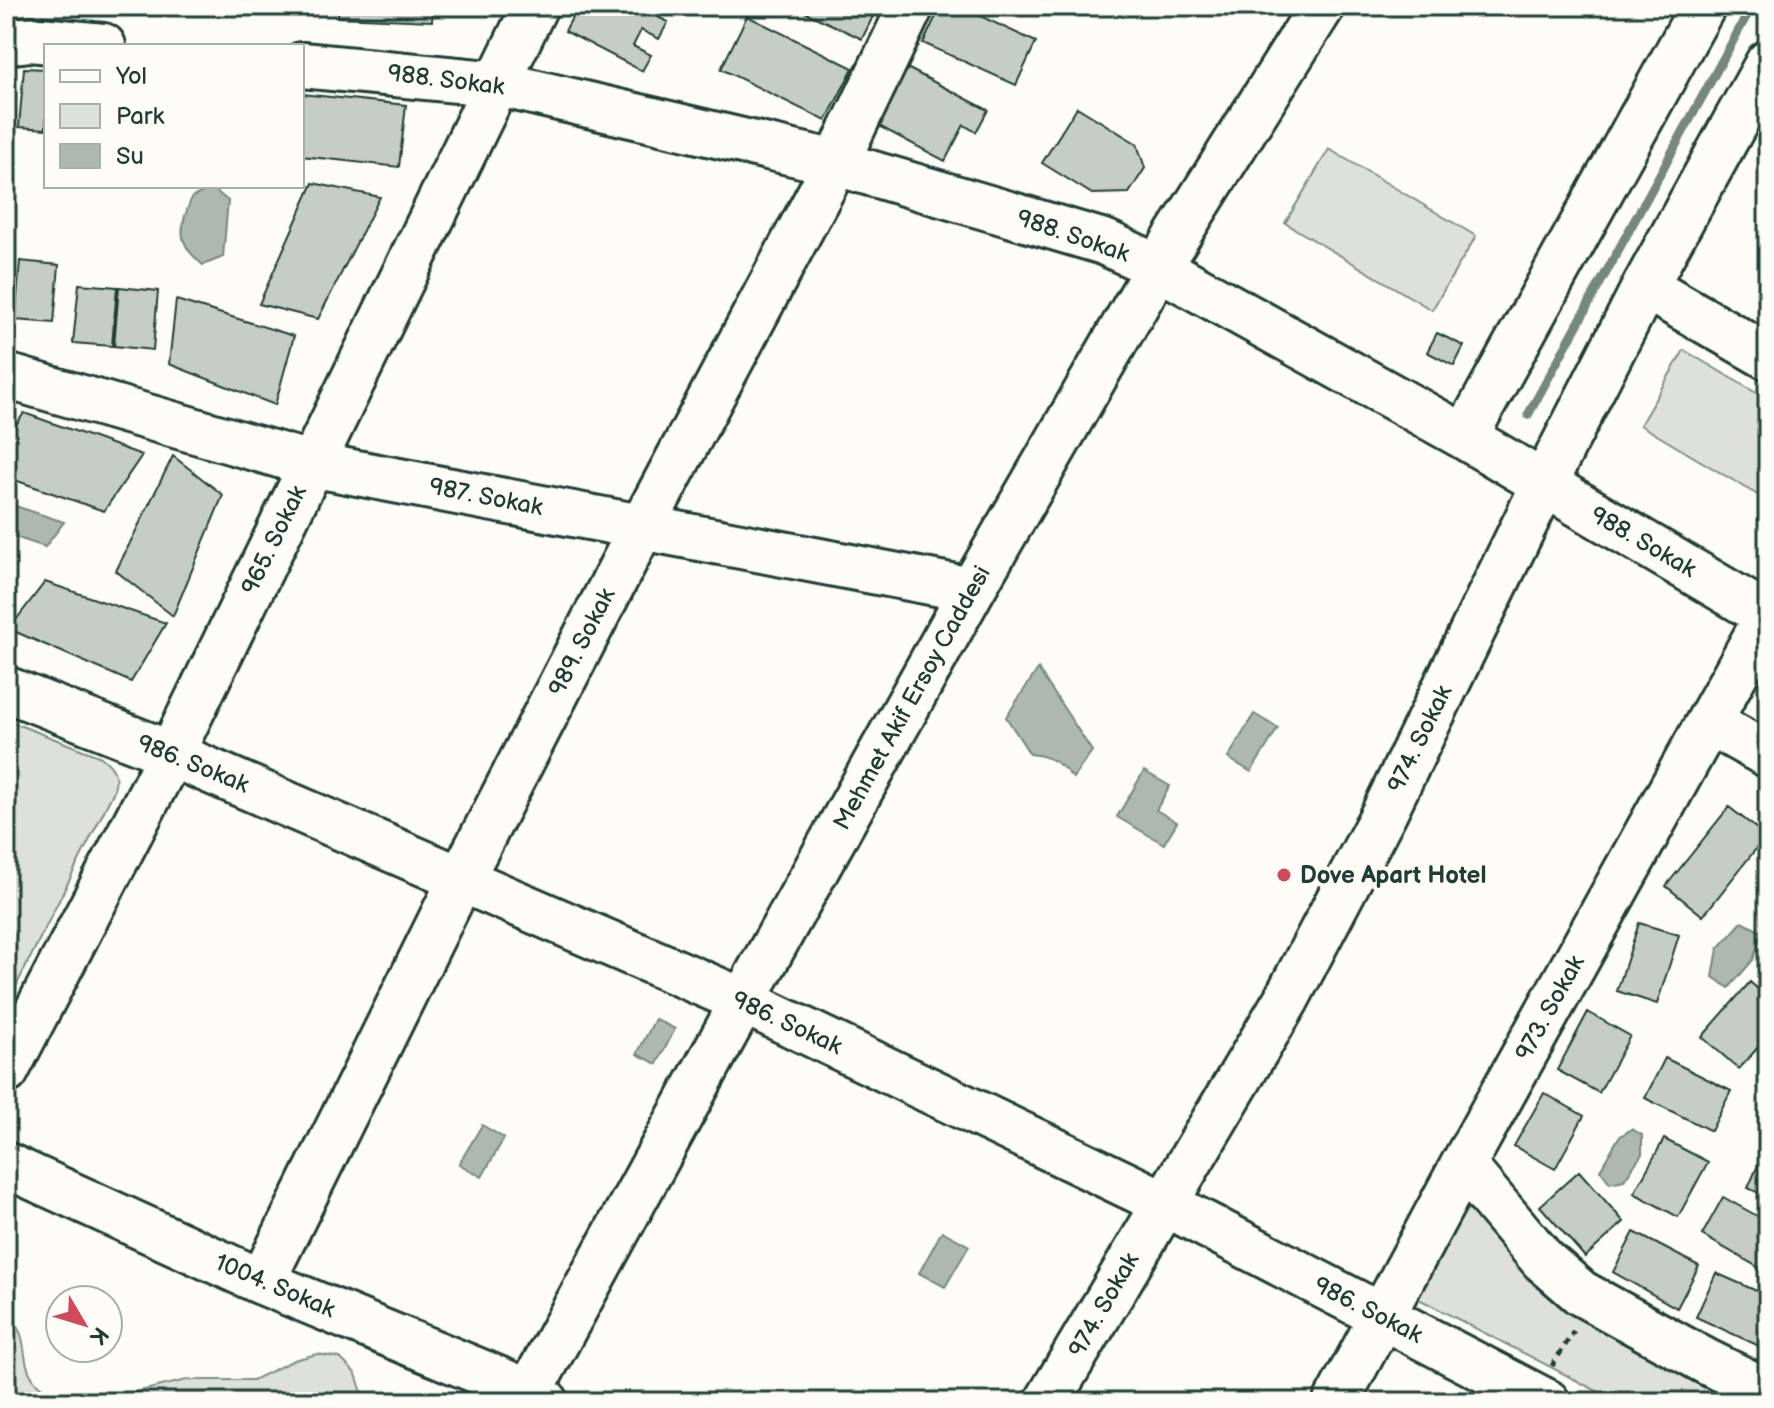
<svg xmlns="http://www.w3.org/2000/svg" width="1774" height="1408" font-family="'Balsamiq Sans',sans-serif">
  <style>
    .green { fill: #dde0db; stroke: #7e8e88; stroke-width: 2 }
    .water { fill: #aeb8b1; stroke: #75877f; stroke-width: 2 }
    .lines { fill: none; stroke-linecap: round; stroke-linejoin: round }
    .stream { stroke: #75877f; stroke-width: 9 }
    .building { fill: #c6cdc7; stroke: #1f3d34; stroke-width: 2 }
    .minor-casing { stroke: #1f3d34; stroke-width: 50 }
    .path { stroke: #1f3d34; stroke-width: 5; stroke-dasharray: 6 6; stroke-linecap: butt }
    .minor { stroke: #fdfcf7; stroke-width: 44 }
    .poi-dot { fill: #d1495b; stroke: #fdfcf7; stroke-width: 3 }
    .labels { text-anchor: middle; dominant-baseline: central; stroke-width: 8; stroke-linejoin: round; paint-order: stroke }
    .street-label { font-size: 24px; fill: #1f3d34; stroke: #fdfcf7 }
    .poi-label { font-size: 24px; font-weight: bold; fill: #1f3d34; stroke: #fdfcf7; text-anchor: start }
  </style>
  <rect width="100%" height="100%" fill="#fdfcf7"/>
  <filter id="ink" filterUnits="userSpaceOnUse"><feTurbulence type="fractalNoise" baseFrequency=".0125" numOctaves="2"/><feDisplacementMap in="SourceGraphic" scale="16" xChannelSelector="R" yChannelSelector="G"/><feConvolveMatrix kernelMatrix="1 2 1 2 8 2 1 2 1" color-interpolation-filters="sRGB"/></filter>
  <g filter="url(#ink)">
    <path class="green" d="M1329,149l147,87 -44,74 -147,-87z
      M1684,350l84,50v101l-128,-76z
      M6,720l95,37c14,11 18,19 12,36l-107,213z
      M1467,1204l70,73 221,125h-140l-201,-104z
      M6,1317c36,21 -5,63 64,85h-64z
      M317,1354l23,4 16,16 9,28h-272l94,-22h66l41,-20z"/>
    <path class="water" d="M212,188l16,13 -5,56 -20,8c-28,-23 -23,-38 -11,-68z
      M6,503l58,19 -19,25 -39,-13z
      M1038,669l54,82 -19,27c-14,-16 -23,-22 -43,-24l-24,-37z
      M1254,714l24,14 -27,44 -23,-14z
      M1144,771l26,15 -14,24 21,12 -13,22 -47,-27z
      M1742,922l20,10 -9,28 -24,28 -16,-11 5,-28z
      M655,1019l20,10 -18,35 -20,-10z
      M482,1125l22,13 -22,39 -23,-13z
      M1632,1129l10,6v19l-18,26 -14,3 -10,-13 19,-33z
      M942,1231l27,15 -24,41 -26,-14z"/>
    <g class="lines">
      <path class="stream" d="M1528,415l224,-409"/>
    </g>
    <path class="building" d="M339,6h94l-1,15 -94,-4z
      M578,6h58l32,16 -9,17 -18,-9 -8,16 18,9 -9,16 -77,-40z
      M792,6h86l-16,33z
      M941,6h18l77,36 -20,43 -93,-42z
      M747,16l106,52 -27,53 -105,-52z
      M905,67l83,43 -12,22 -12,-7 -19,36 -70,-37z
      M24,68l22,1v60l-27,-2z
      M302,94l104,11 -7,62 -97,-11z
      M1077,107l60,37 8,24 -16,25 -37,1 -50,-31z
      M313,183l67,14 -62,122 -59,-15z
      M6,252h5l-5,59z
      M20,261l39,4 -5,58 -39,-3z
      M79,284l38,3 -5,59 -39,-3z
      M119,287l39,4 -5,59 -39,-4z
      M176,300l118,36 -19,69 -106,-41z
      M1437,333l27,13 -10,20 -27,-14z
      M24,413l118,42 -38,56 -98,-34v-37z
      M173,456l50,39 -50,121 -57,-45z
      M45,582l121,41 -35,59 -122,-53z
      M1729,807l37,29 -63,80 -37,-30z
      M1639,923l40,12 -22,69 -40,-13z
      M1750,982l18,16v38l-29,33 -37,-32z
      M1588,1012l42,24 -31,57 -42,-23z
      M1665,1058l66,33 -20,40 -66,-33z
      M1544,1093l40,23 -29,53 -41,-23z
      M1664,1139l44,23 -30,55 -44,-24z
      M1766,1147l2,2v48l-20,-9z
      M1579,1171l45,51 -39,35 -45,-51z
      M1723,1197l45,25v43l-3,6 -63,-36z
      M1634,1232l65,34 -22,42 -64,-36z
      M1716,1273l52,23v31l-9,19 -63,-29z"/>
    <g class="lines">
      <defs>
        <path id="minor" d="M6,42l24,-3 73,7
          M302,65l197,19 337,79 268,79 54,25 307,170 303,179
          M1645,286l123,71
          M6,376l304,88 662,126
          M1465,437l238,-431
          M6,689l165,65 572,247 421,202 383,199
          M1709,722l59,33
          M6,1071l165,-317 364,-748
          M6,1165l256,117 267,110 17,10
          M1463,1165l80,95 38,33 126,69 61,30
          M262,1282l200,-405 180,-350 194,-364 75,-157
          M524,1402l219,-401 229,-411 186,-323 164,-261
          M1047,1402l239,-402 98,-187 166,-341 95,-186 123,-223
          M1336,1402l127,-237 305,-550"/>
      </defs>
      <use href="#minor" class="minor-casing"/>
      <path class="path" d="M1552,1366l22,-35"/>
      <use href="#minor" class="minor"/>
    </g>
  </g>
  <circle class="poi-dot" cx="1284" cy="875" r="8"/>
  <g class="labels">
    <g class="street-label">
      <text transform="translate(446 80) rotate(7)">988. Sokak</text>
      <text transform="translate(1073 236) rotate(19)">988. Sokak</text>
      <text transform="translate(486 497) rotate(11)">987. Sokak</text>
      <text transform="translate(274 540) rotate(-64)">965. Sokak</text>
      <text transform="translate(1643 542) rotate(30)">988. Sokak</text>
      <text transform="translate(582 642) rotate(-63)">989. Sokak</text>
      <text transform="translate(912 698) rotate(-61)">Mehmet Akif Ersoy Caddesi</text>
      <text transform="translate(1420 739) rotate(-64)">974. Sokak</text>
      <text transform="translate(193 764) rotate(22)">986. Sokak</text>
      <text transform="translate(1550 1008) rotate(-61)">973. Sokak</text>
      <text transform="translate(787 1023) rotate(25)">986. Sokak</text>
      <text transform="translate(275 1286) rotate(23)">1004. Sokak</text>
      <text transform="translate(1104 1305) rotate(-60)">974. Sokak</text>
      <text transform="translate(1368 1310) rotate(27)">986. Sokak</text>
    </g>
    <g class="poi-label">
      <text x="1300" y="875">Dove Apart Hotel</text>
    </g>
  </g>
  <rect width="1774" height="1408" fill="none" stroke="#fdfcf7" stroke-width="32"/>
  <rect x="16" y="16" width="1742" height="1376" fill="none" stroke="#1f3d34" stroke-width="3" filter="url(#ink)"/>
  <rect x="44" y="44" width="260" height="144" fill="#fdfcf7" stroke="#a4b0a9" stroke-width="2"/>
  <rect x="60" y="70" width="40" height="12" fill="#fdfcf7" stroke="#a4b0a9" stroke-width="2"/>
  <text x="116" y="84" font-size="24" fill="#1f3d34">Yol</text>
  <rect x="60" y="104" width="40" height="24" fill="#dde0db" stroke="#a4b0a9" stroke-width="2"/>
  <text x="116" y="124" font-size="24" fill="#1f3d34">Park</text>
  <rect x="60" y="144" width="40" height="24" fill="#aeb8b1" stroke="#a4b0a9" stroke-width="2"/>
  <text x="116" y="164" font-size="24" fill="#1f3d34">Su</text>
  <g transform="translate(84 1324) rotate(128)"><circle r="38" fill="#fdfcf7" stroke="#a4b0a9" stroke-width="2"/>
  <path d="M0-6L14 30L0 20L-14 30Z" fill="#d1495b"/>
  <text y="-12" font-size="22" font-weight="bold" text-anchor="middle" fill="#1f3d34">K</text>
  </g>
</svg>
